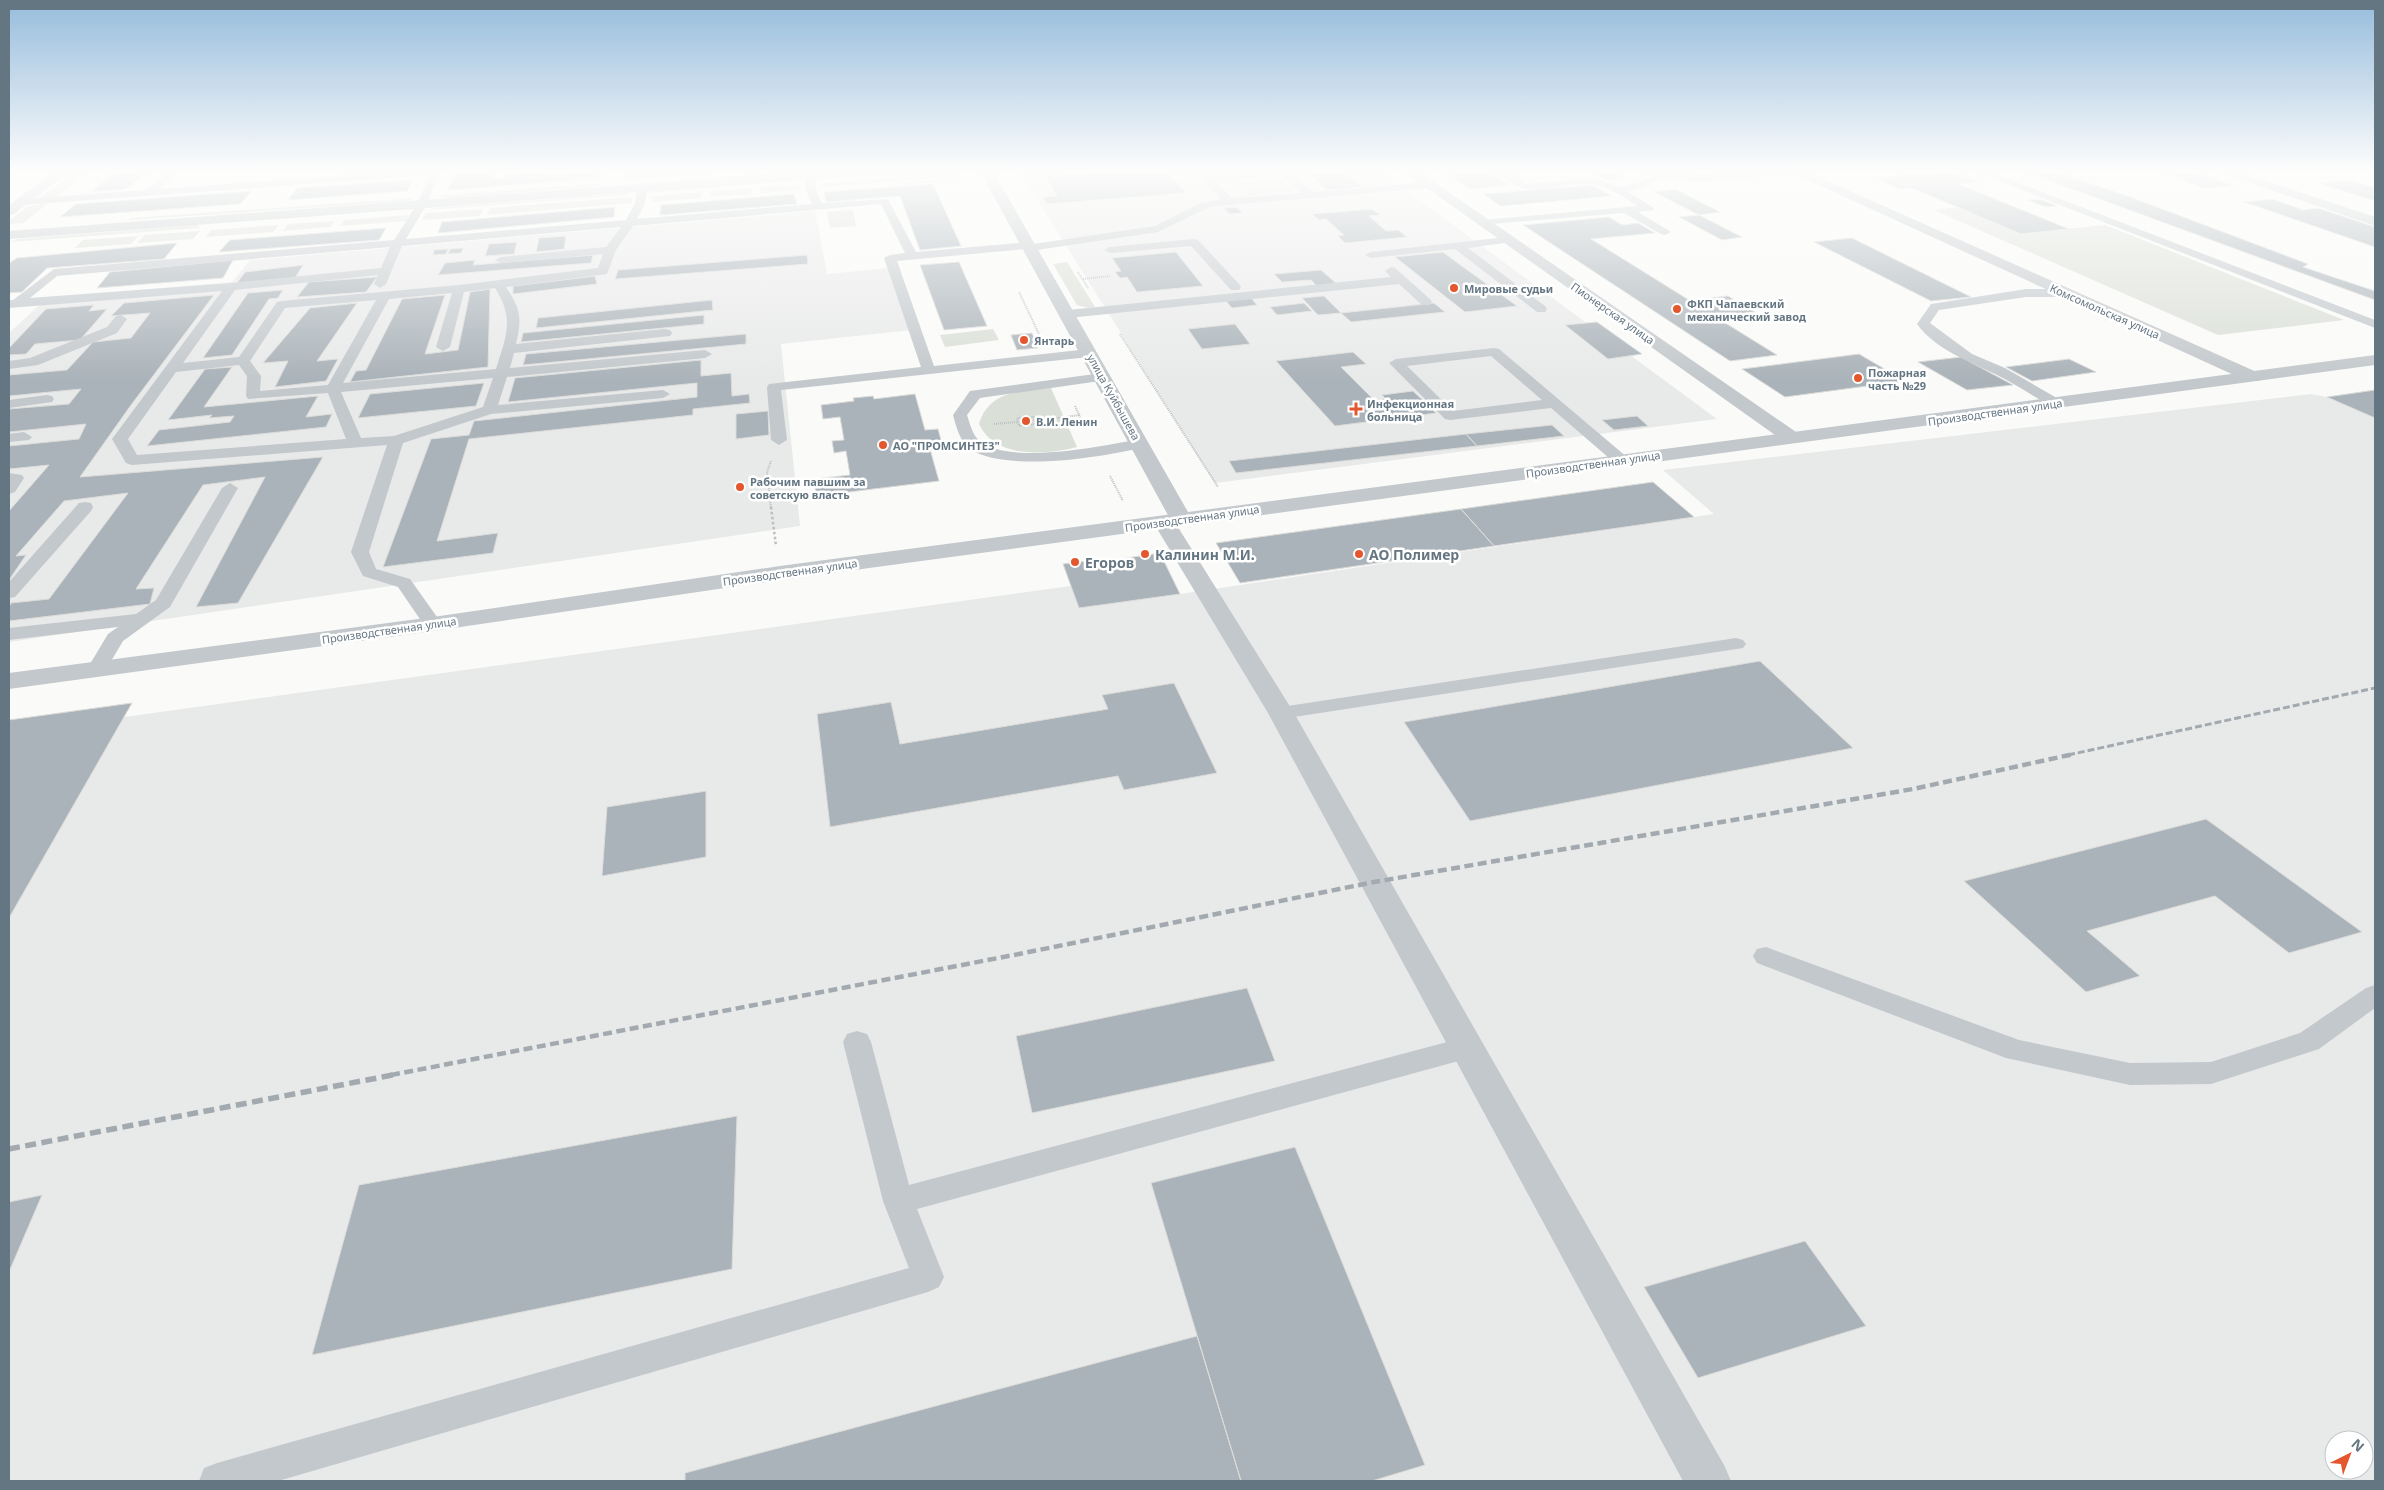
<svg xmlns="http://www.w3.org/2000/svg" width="2384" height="1490" font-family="'Noto Sans',sans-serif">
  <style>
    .built { fill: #e8e9e9; fill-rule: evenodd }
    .green { fill: #dadfd7 }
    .building { fill: #aab3b9; stroke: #dcdcda }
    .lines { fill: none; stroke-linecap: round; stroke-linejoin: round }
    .path-far1 { stroke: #bbbfc2; stroke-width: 2; stroke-dasharray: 1 1; stroke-linecap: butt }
    .path { stroke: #bbbfc2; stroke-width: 2.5; stroke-dasharray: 2.5 2.5; stroke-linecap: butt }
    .service { fill: #c3c8cc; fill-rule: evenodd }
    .minor { fill: #c3c8cc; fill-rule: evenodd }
    .tertiary { fill: #c3c8cc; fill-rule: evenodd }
    .rail-far2 { stroke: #a2aab0; stroke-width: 3; stroke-dasharray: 7 3; stroke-linecap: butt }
    .rail-far1 { stroke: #a2aab0; stroke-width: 4.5; stroke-dasharray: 9 4.5; stroke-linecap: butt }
    .rail { stroke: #a2aab0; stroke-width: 5.5; stroke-dasharray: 11 5.5; stroke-linecap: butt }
    .poi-dot { fill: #e4572e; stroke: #fff; stroke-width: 2 }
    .labels { text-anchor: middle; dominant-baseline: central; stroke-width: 5; stroke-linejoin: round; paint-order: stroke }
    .far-poi-label { font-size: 11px; font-weight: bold; fill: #657683; stroke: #fff; text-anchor: start }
    .far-street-label { font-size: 11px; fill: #657683; stroke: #fff }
    .poi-label { font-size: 14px; font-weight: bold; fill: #657683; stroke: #fff; text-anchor: start }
  </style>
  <rect width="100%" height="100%" fill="#fafaf8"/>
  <path class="built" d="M1380,171l337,248 -502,64 -195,-311z
    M815,211l12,63 72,-7 22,62 -140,15 19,182 -791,116v-309l38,-35 185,-16 18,-22z
    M2311,394l16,3 48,21v1063h-2366v-748l1062,-147 9,22 100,-14 534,-80 -51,-44zM2334,1440h30v30h-30z"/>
  <path class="green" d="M85,171h4l-34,27h-15l28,-21z
    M901,171h38l-122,9 4,-3z
    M949,173l2,4 -129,10v-4z
    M799,179l5,1 -156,13 8,-3z
    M1279,179l14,12 -44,4 -14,-12z
    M609,183l-9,3 -151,12 -14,-2z
    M799,185l1,5 -39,3 -1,-6z
    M751,188l1,6 -42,3 1,-6z
    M701,192v6l-49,4 1,-6z
    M631,193l-5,2 -199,15 8,-2z
    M632,197v6l-145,12 3,-7z
    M415,198l-5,3 -282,19 4,-2z
    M50,202l-27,21 -14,1v-3l18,-14z
    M1959,207l62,27 84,-9 239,95 -126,15 -284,-125z
    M483,209l-3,7 -58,4 4,-7z
    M853,210l3,16 -26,2 -3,-16z
    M409,215l-3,6 -66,5 4,-6z
    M335,221l-5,6 -47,4 5,-7z
    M197,225l3,3 -190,14 8,-3z
    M279,225l-6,7 -68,5 7,-7z
    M200,231l-7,8 -56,4 8,-8z
    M138,236l-7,8 -56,4 8,-8z
    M1067,262l28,45 -7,1 -11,-3 -24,-41z
    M993,329l6,11 -54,7 -5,-12z
    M1051,388l26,59c-30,8 -82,12 -98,-23 10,-33 41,-33 72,-36z"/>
  <path class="building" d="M117,171h32l-23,18 -35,3z
    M457,171h39l-3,8 12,-1 1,-3 19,-3h22v3l15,-1v-3h39l-2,7 -151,12z
    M1111,171h56l19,22 -139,11 -4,-7 14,-1 -12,-20z
    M1343,171l20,16 -36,3 -22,-19z
    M1444,171h43l22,14 -39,4z
    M1589,171h23l14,8 -21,1z
    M1953,171l27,11 -22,2 111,45 -48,5 -109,-46 -12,1 -25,-11z
    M2023,171h30l72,24 183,69 -5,3 72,24v9z
    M2158,171h35l41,15 -30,2z
    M414,180l-7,11 -119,9 9,-12z
    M2350,180l25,8v13l-56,-18z
    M933,184l28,62 -41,4 -20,-54 -74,6 -2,-10z
    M1592,185l20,11 -111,10 -18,-12z
    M1675,189l45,23 -21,3 -45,-23z
    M252,191l-12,13 -180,13 16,-13z
    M794,194l3,10 -137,11 1,-10z
    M2040,199l17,7 -12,1 -17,-7z
    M2272,199l31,11 15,-2 57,19v20l-131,-45z
    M615,207l-1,10 -176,16 4,-11z
    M1237,207l5,6 -13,1 -5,-6z
    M1372,209l8,6 -11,1 17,15 12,-1 9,7 -62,6 -7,-7 6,-1 -18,-16 -7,1 -7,-6z
    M1699,215l43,22 -20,3 -43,-23z
    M1609,217l13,8 16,-2 17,10 -64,6 98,61 39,-4 27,16 -41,4 63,39 -47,6 -207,-136z
    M386,228l-7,12 -160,12 11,-12z
    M566,236l-2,13 -28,3 3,-14z
    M1852,238l119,59 -40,4 -117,-59z
    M517,242l-3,12 -29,2 4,-12z
    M177,243l-13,16 -117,9 -25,24 -13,1v-30l8,-5z
    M463,248l-2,5 -13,1 2,-5z
    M448,249l-2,5 -13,1 1,-5z
    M1176,252l27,34 -66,6 -10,-15 -7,1 -5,-6 6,-1 -9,-13z
    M1443,252l12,9 62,45 -52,6 -70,-55z
    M593,255l-2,8 -153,12 7,-12 30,-3 -2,5z
    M807,255l1,9 -193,15 3,-9z
    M233,260l-10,18 -126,10 13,-16z
    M959,262l28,64 -43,4 -24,-65z
    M303,265l-8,13 -58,5 8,-11z
    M1321,270l17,15 -21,1 -6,-6 -29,2 -8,-8z
    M595,276l2,8 -84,10v-8z
    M377,277l-11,15 -69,5 12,-15z
    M490,289l-2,78 -138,15 6,-11 10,-1 36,-71 43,-4 -20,59 33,-4 12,-58z
    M283,290l-5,8 -9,1 -37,56 -29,3 45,-65z
    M214,295l-83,110 -51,72 243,-20 -85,146 -42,4 69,-130 -62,8 -67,104 18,-1 -4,16 -141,17v-14l2,-4 38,-4 79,-106 -64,8 -48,55 10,-1 -17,25v-69l40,-46 -40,4v-23l70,-7 7,-15 -77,8v-23l60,-5 12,-15 -72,7v-21l58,-5 26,-28 38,-4 19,-25 -39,3 13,-13z
    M1324,296l17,17 93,-10 11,9 -94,10 -10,-9 -23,2 -16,-17z
    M1251,298l6,7 -25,3 -6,-7z
    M712,300l1,10 -177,18 2,-10z
    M357,303l-40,58 21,-2 -12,22 -51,6 13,-26 -25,2 47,-55z
    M1304,303l8,8 -35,4 -7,-8z
    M94,305l-5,6 18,-2 -27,31 -45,4 -9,10 -17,1v-7l37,-39z
    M704,315v9l-183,18 2,-9z
    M1597,322l45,32 -34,5 -43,-34z
    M1235,324l15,20 -48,5 -14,-20z
    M1032,333l6,15 -21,2 -6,-15z
    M746,334v10l-223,21 3,-11z
    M1353,352l13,12 -25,3 33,33 12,-1 -4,-4 31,-4 23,22 -101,13 -59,-65z
    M1859,354l46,27 -120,16 -43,-28z
    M1961,357l52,28 -46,5 -49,-28z
    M2069,359l27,13 -64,9 -26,-14z
    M701,360v16l30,-3 1,23 17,-2 1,9 -57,6v6l-224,24 -32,102 61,-8 -5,20 -110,14 48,-128 38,-4 5,-14 223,-24v-14l-189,19 7,-24z
    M232,367l-28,40 114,-11 -12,21 26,-3 -6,13 -179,19 12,-16 71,-8 4,-6 -25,2 3,-3 -44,5 37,-51z
    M484,383l-8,23 -118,12 12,-24z
    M2375,390v28l-48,-21z
    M915,394l10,36 13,-1 3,11 -13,2 11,39 -123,15 -2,-17 36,-4 -4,-24 -12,2 -2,-12 12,-1 -4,-23 -17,2 -2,-14 33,-4 -1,-3 20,-2 1,3z
    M768,411l1,24 -33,4v-25z
    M1637,416l11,10 -34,4 -12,-10z
    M1552,425l12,11 -87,10 -11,-12z
    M1466,434l11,12 -241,27 -7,-12z
    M1653,482l41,35 -200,29 -33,-37z
    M1461,509l33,37 -254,37 -24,-40z
    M1160,553l20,41 -101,14 -16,-44 23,-3 1,3z
    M1760,661l93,87 -383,73 -66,-99z
    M1174,683l43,90 -93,17 -6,-14 -288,51 -13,-113 74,-12 9,42 208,-35 -6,-14z
    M132,703l-123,215v-198z
    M706,791v66l-104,19 5,-69z
    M2206,819l156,113 -73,21 -74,-57 -128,35 53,45 -54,16 -122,-111z
    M1247,988l28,73 -243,52 -16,-77z
    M737,1116l-5,153 -420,86 47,-170z
    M1295,1147l130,318 -53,16h-131l-90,-298z
    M42,1195l-33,77v-70z
    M1805,1241l61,85 -168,52 -54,-91z
    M1197,1336l44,145h-556v-8z"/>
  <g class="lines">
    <path class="path-far1" d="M954,171l5,10
      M892,176l59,-5
      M900,184l59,-5
      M1078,272l10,16
      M1083,279l28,-3
      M1019,292l20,42
      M1120,334l98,153
      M1075,406l10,22
      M1034,417l1,7 -16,2 -2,-8z
      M1034,421l46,-6
      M994,424l24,-2
      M771,461l-4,11 4,36
      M1110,476l13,25"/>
    <path class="path" d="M771,507l5,39"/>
    <path class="service" d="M168,171h11l-20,18 245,-18h36l-13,33 -21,35 220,-19 9,-17 2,-15 5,-3 5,3 -2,15 -8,16 175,-15 -6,-13 -1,-15 5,-3 5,3 1,15 6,12 66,-4 28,53 112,-10 5,2 122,-18 46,-23 20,-4 -20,-20 5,-3 83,-5 24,21 116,-10 5,3 -5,3 -213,18 -8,2 -50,24 -128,19 -5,-2 -128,12 37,105 155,-17 7,4 -7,4 -308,33 6,50 -8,5 -8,-5 -4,-53 2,-3 152,-17 -37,-109 6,-3 15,-2 -24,-49 -248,22 -17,24 -9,24 -101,13c15,23 16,31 10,57l149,-15 5,1 2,3 -2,3 -156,17 -4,15 195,-18 7,4 -7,4 -198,19 -9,28 165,-15 7,4 -7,4 -172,16 -88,29 -34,109 7,17 34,10 32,45 -2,4h-14l-28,-41 -35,-11 -12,-24 36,-107 -255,20 -6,-2 -14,-24 110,-148 -213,17v-8h4l41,-31 340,-29 23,-36 13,-29 -409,30 -5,-3 5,-3 125,-9zM1282,175l20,18 -70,5 -18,-17zM621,227l-15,20 -105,10 -6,3 6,3 102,-9 -5,14 -139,17 -178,16 -4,1 -38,55 -56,6 52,-73 143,-15 -4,9 6,4 6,-4 16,-38zM390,247l-9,21 -150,15 -201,15 27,-22zM495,288c20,31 11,48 1,81l-153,14 46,-84 63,-6 -16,54 7,4 7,-4 14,-55zM376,300l-48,85 -68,6 1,-15 -11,-15 35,-53zM239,365l8,11 -1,20 2,3 80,-6 18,46 -209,16 -9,-16 48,-67zM493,378l-10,29 -89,29 -33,2 -20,-46z
      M662,171h49l-5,3 -79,6 -5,-3 5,-3z
      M1496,171h12l19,13 67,-6 25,9 19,-4 21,-11h6v4l-20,11 -18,4 27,17 -1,2 -15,2 33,20 -6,3 -4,-1 -37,-21 -145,12 -1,-2 5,-3 155,-14c-14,-8 -30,-21 -46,-22 -38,-3 -63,21 -96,-13z
      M1973,171h15l387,149v8z
      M1507,237l6,3 -2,2 -43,6 77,58 2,3 -2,3h-8l-82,-63 -84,9 -6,-3 6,-3z
      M1194,239l4,1 41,44 2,3 -2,3h-8l-40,-44 -81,7 -6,-3 6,-3z
      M1391,267l4,1 35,31 2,3 -2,3h-8l-23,-21 -331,34 -6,-4 6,-4 323,-33 -6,-6z
      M2026,289h39l6,4 -6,4h-39l-87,13 -9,13 42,31 33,14 57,33 2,3 -2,3h-10c-19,-11 -38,-24 -57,-33 -28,-14 -59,-24 -78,-50l14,-20z
      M121,315l6,4 -10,14 -79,32 -29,4v-8l21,-3 77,-31 9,-11z
      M1494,348l5,1 129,109 2,3 -2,3h-12l-65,-56 -101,12 -5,-1 -56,-56 7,-4zM1491,356l51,44 -89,11 -46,-45z
      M1102,373l5,1 2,3 -2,3 -127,18 -13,17c3,9 6,22 14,27 32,23 121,4 159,-3l5,2 3,3 -3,3c-40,10 -139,26 -175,2 -10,-7 -14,-23 -17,-34l17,-24z
      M47,395l5,1 2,3 -2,3 -43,6v-8z
      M24,432l8,5 -3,3 -20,2v-8z
      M9,473l13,2 2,3 -9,14 -6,2z
      M230,483l8,5 -68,119 -47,34 -19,32h-14l-3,-4 21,-35 10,-7 -109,13v-12l127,-14 20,-14 66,-112z
      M85,502l6,1 2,4 -2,4 -76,86 -6,1v-16l70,-79z
      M1736,638l7,2 3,4 -3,4 -462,71 -7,-2 -3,-4 3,-4 7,-2z
      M1766,947l253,93 111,23 81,-1 89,-29 66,-45 9,-3v23l-56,41 -108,35 -81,1 -124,-27 -249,-95 -4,-7 4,-7z
      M857,1031l10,3 4,8 38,143 557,-148 10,3 4,8 -4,8 -10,3 -549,150 27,68 -5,10 -11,5 -650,189h-79l5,-13 13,-5 692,-195 -26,-67 -40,-159 4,-8z"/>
    <path class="minor" d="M55,171h15l-56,43 -5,1v-10z
      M980,171h13l199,348 -3,5h-13l118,189 430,752 7,16h-48l-415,-768 -115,-191 3,-5h13z
      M1403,171h15l381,263 3,4 -3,4h-14z
      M1788,171h17l454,202 3,4 -3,4h-12z
      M2216,171h20l139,46v9z"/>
    <path class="tertiary" d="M811,171h62l-6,4 -858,64v-8z
      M1640,171h37l20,3 96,-3 -6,4 -90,7 -51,-7z
      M2375,355v10l-1595,215 -347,51 -424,58v-16l424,-56 347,-51z"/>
    <path class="rail-far2" d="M2068,755l307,-67"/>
    <path class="rail-far1" d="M391,1075l628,-121 355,-72 539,-93 161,-35"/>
    <path class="rail" d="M9,1149l389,-75"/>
  </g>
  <linearGradient id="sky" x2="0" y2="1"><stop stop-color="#96bcdc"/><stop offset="0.45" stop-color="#fdfdfc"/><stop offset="1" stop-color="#fdfdfc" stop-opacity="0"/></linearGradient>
  <rect width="2384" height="380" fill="url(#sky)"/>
  <g class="poi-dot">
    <circle cx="1454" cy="288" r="5"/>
    <circle cx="1677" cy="309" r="5"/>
    <circle cx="1024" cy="340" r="5"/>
    <circle cx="1858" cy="378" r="5"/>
    <path d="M1353.5 401.5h5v5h5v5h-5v5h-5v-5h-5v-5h5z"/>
    <circle cx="1026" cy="421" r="5"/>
    <circle cx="883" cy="445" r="5"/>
    <circle cx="740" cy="487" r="5"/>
    <circle cx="1145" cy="554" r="5"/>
    <circle cx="1359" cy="554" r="5"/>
    <circle cx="1075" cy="562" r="5"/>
  </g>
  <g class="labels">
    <g class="far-poi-label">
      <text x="1464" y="288">Мировые судьи</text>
      <text x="1687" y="303">ФКП Чапаевский<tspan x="1687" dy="13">механический завод</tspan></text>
      <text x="1034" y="340">Янтарь</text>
      <text x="1868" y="372">Пожарная<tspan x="1868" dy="13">часть №29</tspan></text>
      <text x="1367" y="403">Инфекционная<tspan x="1367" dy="13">больница</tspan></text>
      <text x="1036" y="421">В.И. Ленин</text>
      <text x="893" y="445">АО "ПРОМСИНТЕЗ"</text>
      <text x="750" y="481">Рабочим павшим за<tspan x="750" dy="13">советскую власть</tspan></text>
    </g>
    <g class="far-street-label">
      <text transform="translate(2105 311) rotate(24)">Комсомольская улица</text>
      <text transform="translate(1613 313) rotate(35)">Пионерская улица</text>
      <text transform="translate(1114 397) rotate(61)">улица Куйбышева</text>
      <text transform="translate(1995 412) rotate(-8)">Производственная улица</text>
      <text transform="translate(1593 464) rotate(-8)">Производственная улица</text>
      <text transform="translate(1192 518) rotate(-8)">Производственная улица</text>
      <text transform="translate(790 572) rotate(-8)">Производственная улица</text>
      <text transform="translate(389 630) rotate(-8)">Производственная улица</text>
    </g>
    <g class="poi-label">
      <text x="1155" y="554">Калинин М.И.</text>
      <text x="1369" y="554">АО Полимер</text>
      <text x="1085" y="562">Егоров</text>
    </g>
  </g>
  <rect width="2384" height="1490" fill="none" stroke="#657683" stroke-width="20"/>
  <g transform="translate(2349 1455) rotate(42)"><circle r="24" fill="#ffffff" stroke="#c1c8cd"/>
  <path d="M0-4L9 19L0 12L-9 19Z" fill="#e4572e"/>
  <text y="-8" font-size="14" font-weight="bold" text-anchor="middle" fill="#657683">N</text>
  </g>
</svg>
